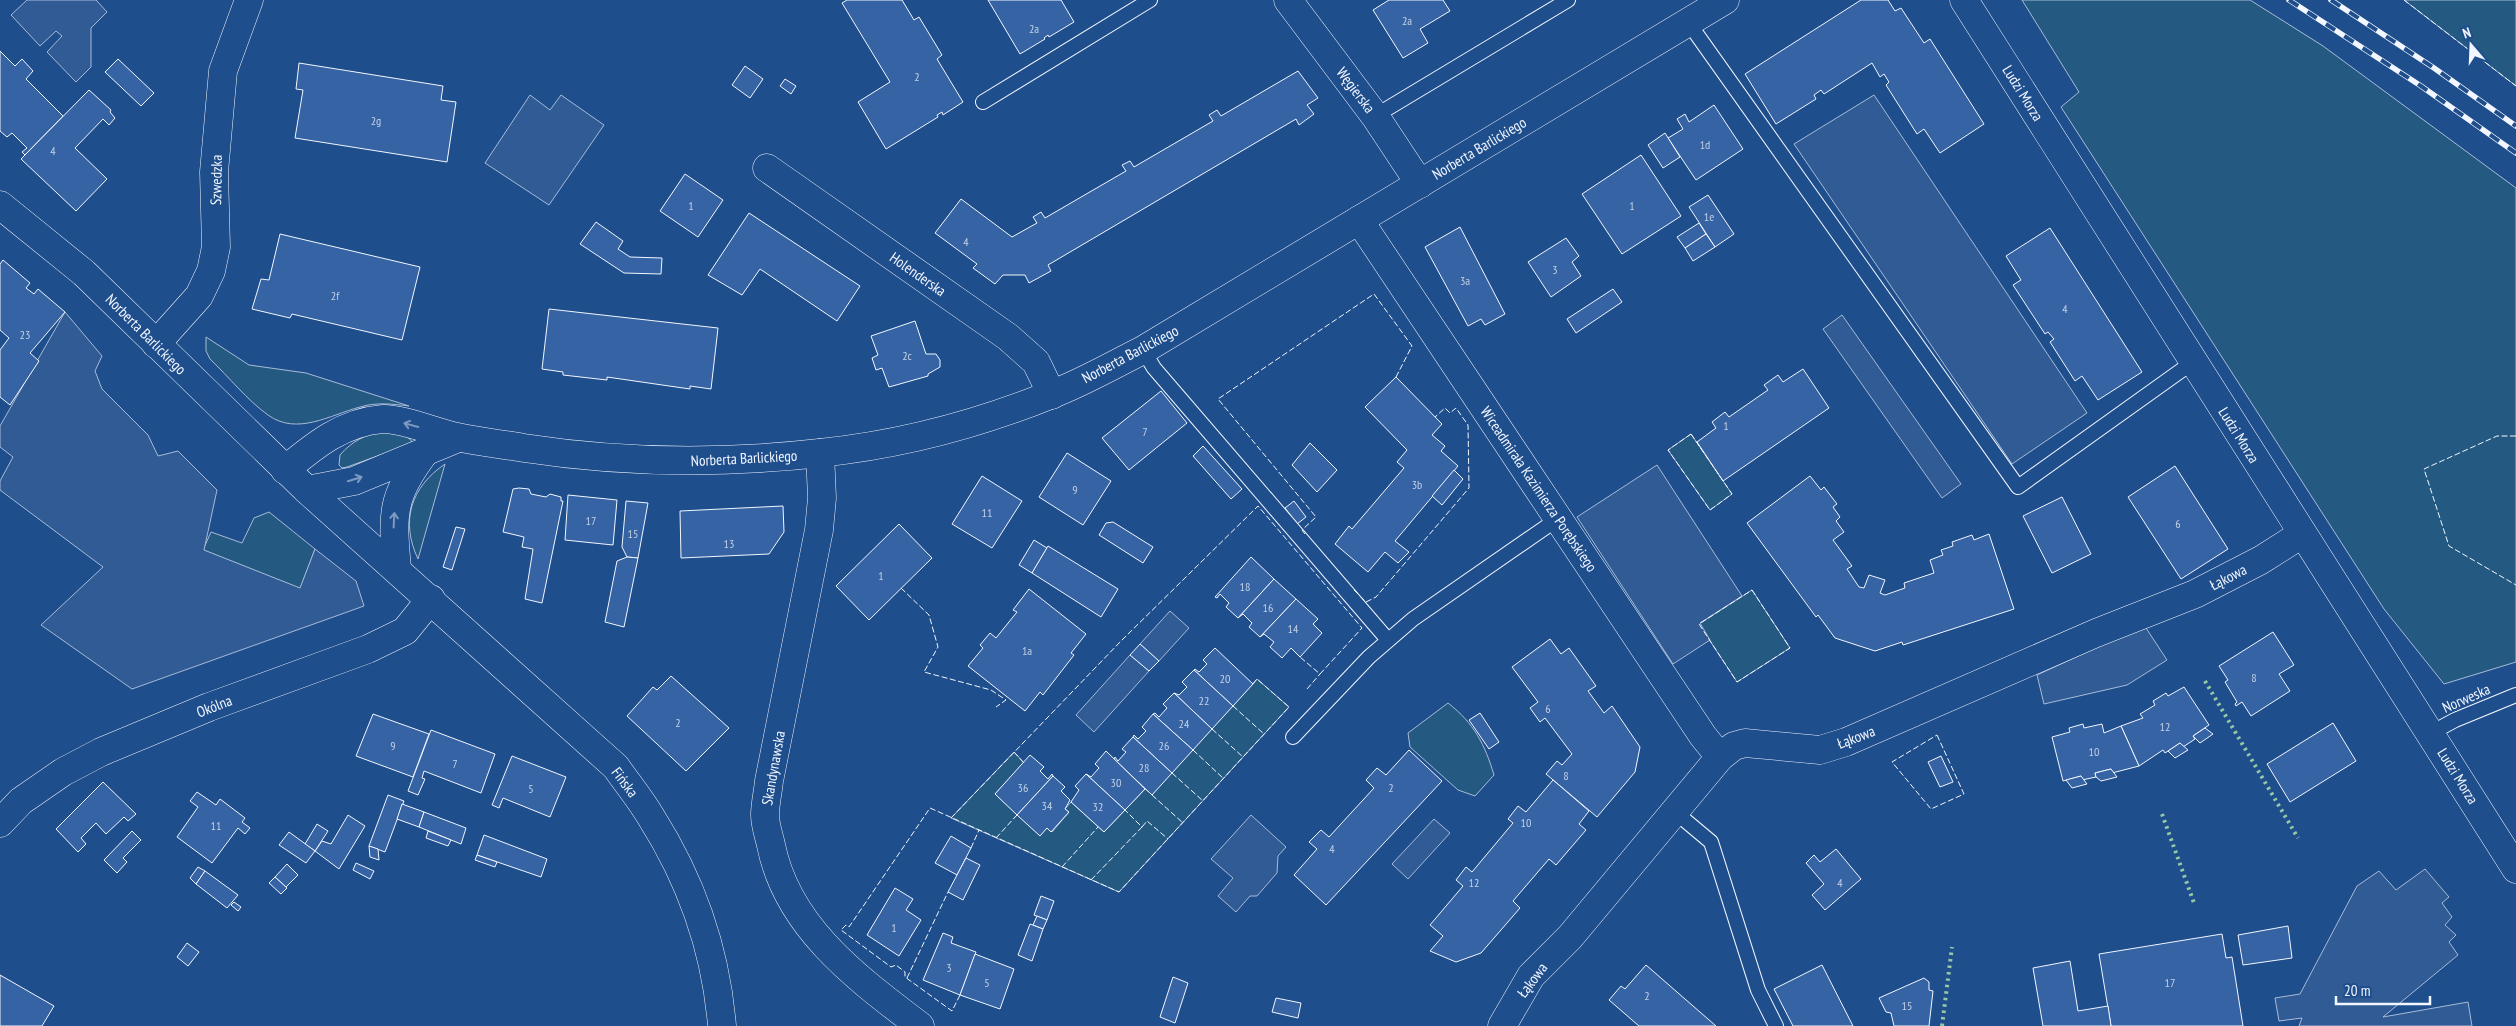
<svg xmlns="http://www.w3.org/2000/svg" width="2516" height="1026" viewBox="0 0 2516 1026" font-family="'PT Sans Narrow',sans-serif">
<rect width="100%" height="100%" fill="#1f4e8c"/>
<!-- green -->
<g fill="#245a82" stroke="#a8bbd7">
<polygon points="2022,0 2250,0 2323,46 2516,188 2516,662 2444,684 2384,609 2061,107 2079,92"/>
<polygon points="2404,0 2516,0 2516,86"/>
<path d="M206,337l43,28 57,8 103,33c-17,-2 -33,-4 -49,1 -30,8 -63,29 -92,8 -21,-15 -39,-38 -58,-56l-4,-8z"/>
<path d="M383,431l18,3 9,5 2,3 -4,3 -61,22 -5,1 -3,-3 1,-10c12,-14 25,-20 43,-24z"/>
<polygon points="1691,434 1732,494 1710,510 1668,450"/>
<path d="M445,464l-27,95c-18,-38 -7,-72 27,-95z"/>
<polygon points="269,512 315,549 300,589 203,550 211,532 242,543 254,518"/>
<polygon points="1752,590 1790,648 1737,682 1699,624"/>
<polygon points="1257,679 1289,707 1119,892 951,818 1014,752 1024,763 995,794 1040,835 1047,828 1052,832 1069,812 1065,809 1071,802 1104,832 1145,789 1152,794"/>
<path d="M1448,703c26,20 37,42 46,72l-19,21 -17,-6 -48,-43 -2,-14z"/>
</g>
<!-- parking -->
<g fill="#305b95" stroke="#a8bbd7">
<polygon points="27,0 96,0 107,12 91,28 91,67 76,82 47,52 62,36 56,31 40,46 11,15"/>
<polygon points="530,95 550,110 561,95 604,125 549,205 485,163"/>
<polygon points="1874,95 2087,413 2012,464 1794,144"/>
<polygon points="65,312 102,356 95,371 102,389 148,435 158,456 178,451 217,490 204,550 300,588 315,549 356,581 364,606 132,689 41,625 103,567 0,490 0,481 13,457 0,447 0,426"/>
<polygon points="1842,315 1961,484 1942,498 1823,329"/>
<polygon points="1657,465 1742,596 1700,623 1710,640 1673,664 1577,517"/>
<polygon points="1170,611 1189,628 1159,661 1140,644"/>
<polygon points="2146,628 2167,660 2127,685 2044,704 2037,675 2111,641"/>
<polygon points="1130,655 1149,671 1094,732 1076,715"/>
<polygon points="1251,815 1286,847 1278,856 1277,873 1257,896 1250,896 1236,912 1218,896 1233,878 1211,859"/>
<polygon points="1434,819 1450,833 1408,879 1392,864"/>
<polygon points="2425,869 2449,897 2442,903 2452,917 2445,925 2456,935 2449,942 2458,955 2383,1017 2468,1002 2472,1026 2299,1026 2302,1018 2279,1021 2275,998 2300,994 2357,886 2379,871 2396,890"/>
</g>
<!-- building -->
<g fill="#3563a3" stroke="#f2f6ff">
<polygon points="847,0 902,0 914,20 919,17 942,55 937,59 963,102 943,115 942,112 937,115 938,117 886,149 858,102 890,82 842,3"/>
<polygon points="988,0 1061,0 1074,22 1049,37 1048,35 1044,38 1045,39 1020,54"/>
<polygon points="1389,0 1443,0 1450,11 1420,29 1428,43 1403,58 1373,10"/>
<polygon points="1861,0 1888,0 1895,11 1901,8 1924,43 1930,39 1984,124 1940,153 1924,129 1917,134 1886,85 1889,82 1884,74 1880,77 1872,63 1824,94 1821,90 1814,95 1816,99 1776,124 1745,74"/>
<polygon points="0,51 15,66 22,59 33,71 26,79 63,116 25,155 22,152 27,148 12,133 7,137 0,131"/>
<polygon points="118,59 154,93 141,106 105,72"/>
<polygon points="299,63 443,86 441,100 456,102 447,162 295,138 303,90 296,89"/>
<polygon points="745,66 763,79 750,98 732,85"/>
<polygon points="1298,71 1318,98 1307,105 1314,114 1299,125 1296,119 1048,265 1051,271 1029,283 1025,275 1003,275 995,284 973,268 977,264 935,233 961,199 1012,237 1037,223 1033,217 1041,212 1045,218 1126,171 1122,165 1130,161 1134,167 1213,121 1209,115 1217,110 1221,116"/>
<polygon points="785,79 796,86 791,94 780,86"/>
<polygon points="89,90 111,110 110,112 115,118 109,125 103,119 75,148 107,179 76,211 21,159"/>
<polygon points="1714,105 1743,149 1696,180 1668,138 1683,129 1677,119 1685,114 1689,122"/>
<polygon points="1665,133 1680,157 1663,168 1648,145"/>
<polygon points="1641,155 1681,216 1622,254 1582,194"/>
<polygon points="685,174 723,200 698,237 660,211"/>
<polygon points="1708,195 1734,234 1715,247 1689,207"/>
<polygon points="749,213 860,286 837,321 760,269 742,295 708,275"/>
<polygon points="596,222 623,241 618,249 630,257 662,258 661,274 624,273 580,244"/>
<polygon points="1699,223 1706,234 1685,248 1677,237"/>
<polygon points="1460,227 1505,314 1485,325 1481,319 1468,326 1425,247"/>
<polygon points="2050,228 2142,372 2098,400 2082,376 2075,381 2050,342 2054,339 2048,332 2045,334 2013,285 2021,280 2006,256"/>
<polygon points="280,234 420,267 402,340 292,314 290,318 252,309 261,279 269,280"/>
<polygon points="1706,234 1715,247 1693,261 1685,248"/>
<polygon points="1566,238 1579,256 1572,262 1581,276 1551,297 1528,262"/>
<polygon points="3,260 30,283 26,288 34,294 38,289 65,312 30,353 39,361 10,405 0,397 0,350 9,338 0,330 0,264"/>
<polygon points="1613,289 1622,302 1576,333 1567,319"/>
<polygon points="549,309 718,328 711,389 690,386 690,389 607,377 607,380 563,375 563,372 542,369"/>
<polygon points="915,321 926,354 936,354 940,360 940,367 928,374 928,376 889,387 882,368 876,370 872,358 878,355 871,336"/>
<polygon points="1803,369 1829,408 1723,481 1697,442 1716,428 1712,422 1725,412 1729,417 1768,390 1764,385 1778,375 1783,382"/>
<polygon points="1396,377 1442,424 1432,435 1445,446 1441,451 1458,466 1395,541 1409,552 1398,563 1385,552 1368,572 1335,544 1349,526 1352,529 1404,468 1397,462 1407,450 1365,407"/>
<polygon points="1161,391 1187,423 1129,470 1102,438"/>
<polygon points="1310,443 1337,470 1317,492 1292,465"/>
<polygon points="1203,446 1242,489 1231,499 1193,456"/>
<polygon points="1067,453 1111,481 1083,525 1039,497"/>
<polygon points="2175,466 2228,549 2181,579 2128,497"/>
<polygon points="1454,470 1463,479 1442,505 1432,496"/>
<polygon points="982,476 1022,501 992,548 952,524"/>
<polygon points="1810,476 1821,490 1824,487 1837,504 1833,507 1840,517 1836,521 1844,532 1833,540 1852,566 1847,569 1859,587 1864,588 1869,575 1885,580 1880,593 1885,595 1905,588 1904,583 1934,573 1930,560 1943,555 1941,550 1953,546 1952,542 1972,535 1974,540 1989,534 2014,609 1903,645 1902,642 1875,651 1835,638 1818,615 1816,617 1747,523"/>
<polygon points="519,488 529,489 531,494 546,497 550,494 561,497 561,501 563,501 542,603 525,599 533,549 522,547 524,537 503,532 513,489"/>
<polygon points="568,495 617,500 613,545 565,540"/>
<polygon points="2062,497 2091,554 2052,573 2023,516"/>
<polygon points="626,501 648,503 638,558 627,557 622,547"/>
<polygon points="1294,501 1306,517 1297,524 1285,508"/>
<polygon points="783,506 784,532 769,554 681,558 680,511"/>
<polygon points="1113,522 1153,547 1143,563 1099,535 1106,523"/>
<polygon points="899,524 932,558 869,620 836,586"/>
<polygon points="456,527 465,529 452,570 443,567"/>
<polygon points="1034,540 1047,548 1032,573 1019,565"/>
<polygon points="1048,546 1118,589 1101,617 1032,573"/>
<polygon points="627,557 638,558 624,627 605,622 617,561"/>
<polygon points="1251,557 1274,579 1238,618 1226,607 1229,603 1220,594 1217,598 1215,597"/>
<polygon points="1274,579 1296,599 1260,637 1249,627 1252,623 1243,614 1238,618"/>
<polygon points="1029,589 1086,634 1071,653 1074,655 1043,695 1040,692 1025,711 968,666 983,648 980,645 990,633 996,638 1017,612 1013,610"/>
<polygon points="1296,599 1318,619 1313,624 1322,633 1300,657 1291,648 1282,658 1270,647 1274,642 1264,634 1260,637"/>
<polygon points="2273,632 2294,665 2279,674 2290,691 2251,716 2242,702 2236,706 2235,704 2237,702 2225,682 2228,680 2219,666"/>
<polygon points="1550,639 1561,654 1569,648 1596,686 1588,691 1604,713 1612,706 1640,747 1635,772 1597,817 1546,774 1557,761 1562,765 1572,754 1545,718 1540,722 1530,708 1538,702 1512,667"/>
<polygon points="1140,644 1159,661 1149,671 1130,655"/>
<polygon points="1215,648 1253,684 1233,706 1194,670 1195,669 1199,672 1207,664 1203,660"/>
<polygon points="1194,670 1233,706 1212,729 1174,693 1179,695 1187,687 1182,682"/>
<polygon points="671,676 729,728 686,771 627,716 653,687 657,690"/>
<polygon points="2184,687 2209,725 2193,736 2195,739 2183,747 2180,743 2165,753 2163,750 2139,766 2121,726 2143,718 2140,714 2155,705 2153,701 2166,693 2168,696"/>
<polygon points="1174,693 1212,729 1193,750 1153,714 1155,713 1159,717 1167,708 1163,704"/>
<polygon points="1480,713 1499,742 1489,749 1469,720"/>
<polygon points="373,714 429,734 413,777 356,756"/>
<polygon points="1153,714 1193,750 1172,773 1133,737 1134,735 1138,739 1146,731 1142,727"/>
<polygon points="2333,723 2356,761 2290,802 2267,764"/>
<polygon points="2083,724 2084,728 2102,724 2104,733 2121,726 2139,766 2112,773 2111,769 2095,773 2096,777 2082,780 2081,776 2063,781 2052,737 2070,732 2069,728"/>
<polygon points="2205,728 2213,734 2200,743 2193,736"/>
<polygon points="431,730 495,754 481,793 424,771 422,778 425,779 418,795 408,791"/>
<polygon points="1133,737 1172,773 1152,795 1114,759 1115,757 1118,761 1126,752 1122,749"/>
<polygon points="2180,743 2188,750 2175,758 2168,751"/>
<polygon points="1409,750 1442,781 1326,905 1294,875 1317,849 1309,842 1321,830 1329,837 1374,788 1366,780 1377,768 1386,775"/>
<polygon points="1106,751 1145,789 1125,810 1086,774 1091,777 1099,768 1095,764"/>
<polygon points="1030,755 1044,767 1040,771 1048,779 1052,774 1053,776 1017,815 995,794"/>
<polygon points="512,756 566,777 550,817 503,798 499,808 492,805"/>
<polygon points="1941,756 1953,782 1940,787 1928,762"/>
<polygon points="2111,769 2117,777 2101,781 2096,777 2095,773"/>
<polygon points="1086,774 1125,810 1104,832 1071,802 1079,790 1075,786"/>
<polygon points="1053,776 1065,787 1061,791 1070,800 1065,809 1069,812 1051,832 1047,828 1040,836 1017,815"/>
<polygon points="2081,776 2087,784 2072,788 2066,780"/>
<polygon points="1553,780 1589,811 1579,824 1586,830 1556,865 1549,859 1513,901 1520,908 1481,953 1456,962 1430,951 1443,936 1430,925 1463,886 1456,880 1466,867 1472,872 1513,823 1508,819 1518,806 1526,812"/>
<polygon points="103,782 136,814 128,821 124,817 106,834 96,823 81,838 86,844 78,852 56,829"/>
<polygon points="197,792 216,805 220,799 245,818 242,822 250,828 245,834 238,828 212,863 177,837 198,807 190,801"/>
<polygon points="388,795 404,801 385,852 369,846"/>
<polygon points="402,804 424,812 419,827 397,819"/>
<polygon points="424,812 466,828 461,844 419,827"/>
<polygon points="348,815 365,826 339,869 315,851 322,841 331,844"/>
<polygon points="317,824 328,831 315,851 305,844"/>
<polygon points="132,831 141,840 123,858 127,862 117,873 104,860"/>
<polygon points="428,831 451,840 448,846 426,838"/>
<polygon points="289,832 315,851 306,863 279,845"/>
<polygon points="484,835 547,859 541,877 477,855"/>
<polygon points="951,836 971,848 957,875 935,863"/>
<polygon points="369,846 378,849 379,860 370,857"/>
<polygon points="1836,849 1861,879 1825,910 1812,895 1824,884 1806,863 1814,855 1820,862"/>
<polygon points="477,855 497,862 495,867 475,860"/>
<polygon points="966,858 980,865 963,900 948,892"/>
<polygon points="356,863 374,871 370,879 353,870"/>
<polygon points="287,864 298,875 286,887 275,877"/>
<polygon points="198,867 205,871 196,884 190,878"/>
<polygon points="205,871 238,895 227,908 196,884"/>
<polygon points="275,877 287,888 281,894 269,883"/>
<polygon points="895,888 913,899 906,910 921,920 899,956 867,935"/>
<polygon points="1041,896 1054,901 1047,920 1034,915"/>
<polygon points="234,902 241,907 238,911 231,905"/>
<polygon points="1037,916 1047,920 1043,929 1033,925"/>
<polygon points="1030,924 1043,929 1032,961 1018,955"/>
<polygon points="2288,926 2292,958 2243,965 2238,935"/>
<polygon points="943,933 953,937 951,943 976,952 960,995 923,980"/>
<polygon points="2222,934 2226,958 2232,957 2243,1026 2111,1026 2099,954"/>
<polygon points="187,943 199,952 188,966 177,957"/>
<polygon points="975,954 1014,969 1000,1009 960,995"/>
<polygon points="2070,961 2078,1011 2108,1006 2111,1026 2043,1026 2033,968"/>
<polygon points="1646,965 1716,1026 1639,1026 1609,1000 1621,986 1625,989"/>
<polygon points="1822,965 1853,1026 1793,1026 1774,989"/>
<polygon points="0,975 54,1006 42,1026 0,1026"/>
<polygon points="1173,977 1188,983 1175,1023 1160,1017"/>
<polygon points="1924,978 1929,982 1929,990 1933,991 1929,1026 1894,1026 1891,1013 1886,1012 1879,998"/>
<polygon points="1276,998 1301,1003 1298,1018 1272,1012"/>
</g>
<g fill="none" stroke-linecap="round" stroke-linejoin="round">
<defs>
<g id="lane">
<polyline points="1688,22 2018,487 2193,362"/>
<polyline points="983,102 1150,0"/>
<polyline points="1375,116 1568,0"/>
<polyline points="1143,350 1154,368 1388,640"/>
<polyline points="2431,733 2455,720 2516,695"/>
<polyline points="1293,737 1369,657 1413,619 1559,518"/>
<polyline points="1674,811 1711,842 1758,990 1776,1026"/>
</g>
<g id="street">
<polyline points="1288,0 1375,116 1420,184"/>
<polyline points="767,168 1008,337 1036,362 1052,395"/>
<polyline points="1359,220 1703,736 1720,757"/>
<polyline points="156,344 199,296 211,271 216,247 214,172 223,71 249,0"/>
<path d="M820,453l2,45 -3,32 -50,251c-1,11 -4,23 -4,34 0,10 4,21 6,30 16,82 86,133 149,181"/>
<polyline points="0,823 21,801 63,772 101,752 209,707 368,649 405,631 431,599"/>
<polyline points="1502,1026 1531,976 1570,937 1720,757 1734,746 1745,743 1820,750 1846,742 2096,633 2195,594 2261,560 2302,534"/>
</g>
<g id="secondary">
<polyline points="1964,0 2516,869"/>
<path d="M0,205l84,68 223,217 309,277c11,16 25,33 35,50 40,63 65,135 71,209"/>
<path d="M285,470c30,-25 58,-48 98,-51 17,-1 55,14 74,18 22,5 45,7 67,11 98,15 197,16 296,5 78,-8 158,-29 230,-58 32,-12 63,-30 93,-45l582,-350"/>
<polyline points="307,490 354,481 458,438"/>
<path d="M397,569c-5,-56 -6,-71 28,-117"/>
</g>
</defs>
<!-- lane casing -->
<use href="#lane" stroke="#f2f6ff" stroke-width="16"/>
<!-- street casing -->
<use href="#street" stroke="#f2f6ff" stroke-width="29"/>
<!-- secondary casing -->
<use href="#secondary" stroke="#f2f6ff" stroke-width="29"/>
<!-- lane -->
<use href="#lane" stroke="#1f4e8c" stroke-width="14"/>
<!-- street -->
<use href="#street" stroke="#1f4e8c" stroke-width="28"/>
<!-- secondary -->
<use href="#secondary" stroke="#1f4e8c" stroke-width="28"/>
<defs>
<g id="rail">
<polyline points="2289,0 2421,86 2516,153"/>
<polyline points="2331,0 2434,68 2516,126"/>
</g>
</defs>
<!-- rail casing -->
<use href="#rail" stroke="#f2f6ff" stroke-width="5.5"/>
<!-- rail -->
<use href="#rail" stroke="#1f4e8c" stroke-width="4" stroke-dasharray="11" stroke-linecap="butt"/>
<!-- hedge -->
<g stroke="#97c8a6" stroke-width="4" stroke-dasharray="2.5 4" stroke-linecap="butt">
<polyline points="2205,681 2298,838"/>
<polyline points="2162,814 2194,903"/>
<polyline points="1942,1026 1952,947"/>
</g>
<!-- fence -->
<g stroke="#f2f6ff" stroke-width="1" stroke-dasharray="6 2.5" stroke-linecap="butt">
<polyline points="2404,0 2516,86"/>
<polygon points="1691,434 1732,494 1710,510 1668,450"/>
<polyline points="2516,436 2497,436 2424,469 2449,546 2516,585"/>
<polyline points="1305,534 1302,530 1316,517 1218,399 1374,294 1412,346 1396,377"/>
<polyline points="901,588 929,615 938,647 924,672 991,690 1006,700 996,707"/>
<polyline points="1354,590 1366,602 1376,597 1469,488 1468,425 1456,408 1450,413 1445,408 1435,417"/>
<polygon points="1752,590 1790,648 1737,682 1699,624"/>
<polyline points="1307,689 1320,674"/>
<polyline points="1233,706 1264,734"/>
<polyline points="1212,729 1243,757"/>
<polygon points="1937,735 1964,794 1931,809 1892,762"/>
<polyline points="1193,750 1224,779"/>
<polyline points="1014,752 1024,763"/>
<polyline points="1172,773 1203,801"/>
<polyline points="1152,795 1183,823"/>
<polyline points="951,818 1121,641 1258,506 1362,628 1320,674 1300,657"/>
<polyline points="1142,827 1147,821 1168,839"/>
<polyline points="996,838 1017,815"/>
<polyline points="971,848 979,830"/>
<polyline points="1062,867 1098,827"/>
<polyline points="1091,880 1142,827 1125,810"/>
<polyline points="907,978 948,892"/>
<polyline points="960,995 952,1011 905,977 905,972 896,965 891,967 841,930 846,925 849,927 930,808 1119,892 1289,707 1257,679 1253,684"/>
</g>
</g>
<!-- one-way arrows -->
<defs><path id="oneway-shaft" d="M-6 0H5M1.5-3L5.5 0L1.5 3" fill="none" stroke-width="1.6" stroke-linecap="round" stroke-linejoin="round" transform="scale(1.25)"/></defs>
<g stroke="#7e9ac0">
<use href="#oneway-shaft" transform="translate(411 425) rotate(-165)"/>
<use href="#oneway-shaft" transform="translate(355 479) rotate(-17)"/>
<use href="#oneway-shaft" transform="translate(394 520) rotate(-87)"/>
</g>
<g text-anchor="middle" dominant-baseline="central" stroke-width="4" stroke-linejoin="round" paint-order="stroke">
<!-- number labels -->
<g font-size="12" fill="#c3d1e8">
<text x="1407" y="20">2a</text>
<text x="1034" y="28">2a</text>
<text x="917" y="76">2</text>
<text x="376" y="120">2g</text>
<text x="1705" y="144">1d</text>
<text x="53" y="150">4</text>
<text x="691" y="205">1</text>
<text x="1632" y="205">1</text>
<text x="1709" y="216">1e</text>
<text x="966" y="241">4</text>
<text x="1555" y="269">3</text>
<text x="1465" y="280">3a</text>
<text x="335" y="295">2f</text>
<text x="2065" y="308">4</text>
<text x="25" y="334">23</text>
<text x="907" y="355">2c</text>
<text x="1726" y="425">1</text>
<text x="1145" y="431">7</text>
<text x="1417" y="484">3b</text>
<text x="1075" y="489">9</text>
<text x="987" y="512">11</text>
<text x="591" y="520">17</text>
<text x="2178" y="523">6</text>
<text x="633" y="533">15</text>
<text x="729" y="543">13</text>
<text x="881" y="575">1</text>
<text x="1245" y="586">18</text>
<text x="1268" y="607">16</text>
<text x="1293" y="628">14</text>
<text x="1027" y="650">1a</text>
<text x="2254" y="677">8</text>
<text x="1225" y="678">20</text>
<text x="1204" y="700">22</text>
<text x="1548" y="708">6</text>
<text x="678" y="722">2</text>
<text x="1184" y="723">24</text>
<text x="2165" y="726">12</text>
<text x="393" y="745">9</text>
<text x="1164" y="745">26</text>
<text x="2094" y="751">10</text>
<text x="455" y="763">7</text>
<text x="1144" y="767">28</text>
<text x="1566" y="775">8</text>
<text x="1116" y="782">30</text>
<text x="1023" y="787">36</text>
<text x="1391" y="787">2</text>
<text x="531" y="788">5</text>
<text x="1047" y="805">34</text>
<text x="1098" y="806">32</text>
<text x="1526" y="822">10</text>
<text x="216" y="825">11</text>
<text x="1332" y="848">4</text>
<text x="1474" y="882">12</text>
<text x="1840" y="882">4</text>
<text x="894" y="927">1</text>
<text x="949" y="967">3</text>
<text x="987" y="982">5</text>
<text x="2170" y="982">17</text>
<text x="1647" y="995">2</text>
<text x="1907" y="1005">15</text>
</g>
<!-- street labels -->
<g font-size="15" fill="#f2f6ff" stroke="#1f4e8c">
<text transform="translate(1356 90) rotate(53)">Węgierska</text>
<text transform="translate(2023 93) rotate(58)">Ludzi Morza</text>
<text transform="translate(1479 148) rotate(-31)">Norberta Barlickiego</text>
<text transform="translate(216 180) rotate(-89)">Szwedzka</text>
<text transform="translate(918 274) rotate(35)">Holenderska</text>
<text transform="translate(146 334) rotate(45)">Norberta Barlickiego</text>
<text transform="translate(1130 354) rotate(-28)">Norberta Barlickiego</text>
<text transform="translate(2239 435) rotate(58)">Ludzi Morza</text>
<text transform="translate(744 458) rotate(-3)">Norberta Barlickiego</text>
<text transform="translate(1539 489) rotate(56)">Wiceadmirała Kazimierza Porębskiego</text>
<text transform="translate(2228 577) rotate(-27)">Łąkowa</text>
<text transform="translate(2466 698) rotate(-24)">Norweska</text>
<text transform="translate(214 706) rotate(-21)">Okólna</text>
<text transform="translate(1856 737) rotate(-21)">Łąkowa</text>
<text transform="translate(773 768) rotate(-80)">Skandynawska</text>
<text transform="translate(2458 776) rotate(58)">Ludzi Morza</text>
<text transform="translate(625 782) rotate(53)">Fińska</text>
<text transform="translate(1532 980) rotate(-53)">Łąkowa</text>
</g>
</g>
<!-- north arrow -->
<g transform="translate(2471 45) rotate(341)" stroke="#1f4e8c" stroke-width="4" paint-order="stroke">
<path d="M0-4L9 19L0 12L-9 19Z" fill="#f2f6ff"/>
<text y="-8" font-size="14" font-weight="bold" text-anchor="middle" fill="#f2f6ff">N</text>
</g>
<!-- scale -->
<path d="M2336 996v8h94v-8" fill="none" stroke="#f2f6ff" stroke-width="2.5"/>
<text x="2344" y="996" font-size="15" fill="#f2f6ff" stroke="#1f4e8c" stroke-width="4" paint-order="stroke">20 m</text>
</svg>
